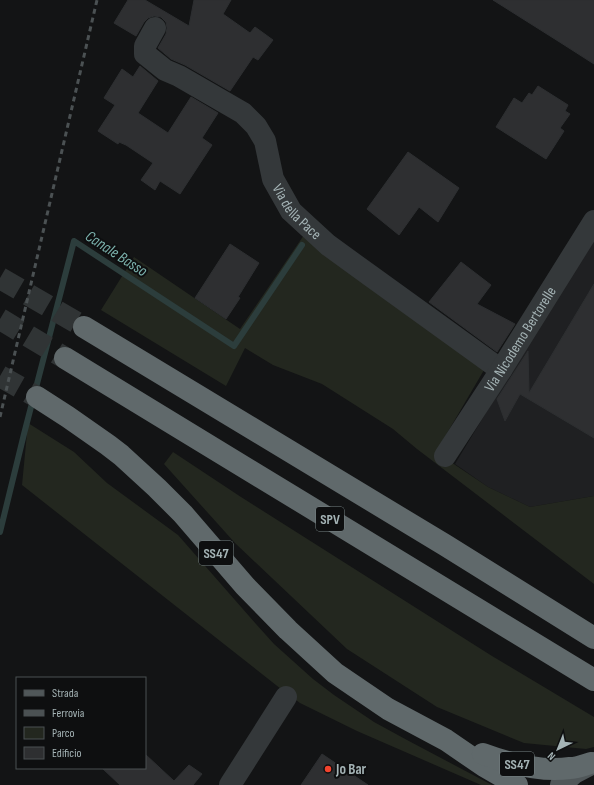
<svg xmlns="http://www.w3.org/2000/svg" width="594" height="785" viewBox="0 0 594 785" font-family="'Sofia Sans Condensed',sans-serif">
<rect width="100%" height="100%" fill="#131415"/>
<!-- built -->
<polygon fill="#1f2022" points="594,238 594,496 530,507 488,487 455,464 496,396"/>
<!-- green -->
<g fill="#23271f">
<polygon points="304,235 484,370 436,452 488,487 530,507 594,496 594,584 417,449 393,429 322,384 273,365 245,348 226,386 101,310 134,257 240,329"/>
<polygon points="28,423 74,452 107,483 178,535 256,624 274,644 313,679 334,695 374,722 407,740 492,785 481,785 357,731 300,703 281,689 22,485"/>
<polygon points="173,452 241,497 492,656 594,717 594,747 586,749 524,743 437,707 347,649 235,543 164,464"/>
</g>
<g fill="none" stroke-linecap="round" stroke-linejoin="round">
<!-- stream -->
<polyline stroke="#2c3d3c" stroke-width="6" points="0,532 24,434 74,241 234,346 302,245"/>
</g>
<!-- building -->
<g fill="#2e2f31" stroke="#2d2f31">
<polygon points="128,0 145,0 189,26 194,0 231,0 223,14 250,33 255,27 273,40 258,60 253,57 230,91 185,65 171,59 158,48 166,34 167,28 166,22 161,17 154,16 148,18 144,22 136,36 114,23"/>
<polygon points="493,0 594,0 594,64 558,41"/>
<polygon points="140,66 158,81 138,113 168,133 191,97 218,113 202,138 212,145 180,194 160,181 155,190 141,180 153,163 126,145 119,142 118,144 98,131 115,105 104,98 122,69 133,77"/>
<polygon points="538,86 568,105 565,111 570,114 560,128 564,131 546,159 496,127 514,98 522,103 529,93 532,95"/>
<polygon points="408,152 459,188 438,222 419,207 399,235 367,209"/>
<polygon points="230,244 259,263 238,297 240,298 226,319 195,298"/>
<polygon points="461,262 491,285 477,304 515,324 497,352 429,302"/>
<polygon points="594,284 594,438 520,394 505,421 497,399 528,351 529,393"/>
<polygon points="145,754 174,781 189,765 202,774 193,785 120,785 102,768 145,768"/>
<polygon points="322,754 368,785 301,785"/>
</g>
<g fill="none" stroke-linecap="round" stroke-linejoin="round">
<!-- highway-tunnel -->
<g stroke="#303435" stroke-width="22" stroke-dasharray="22 11" stroke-linecap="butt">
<polyline points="0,278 84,327"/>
<polyline points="0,319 65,358"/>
<polyline points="0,376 37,397"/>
</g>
<!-- street -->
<g stroke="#34383a" stroke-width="22">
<path id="s1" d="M155,28l-10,18v8l20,16 14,6 64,37 13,13 9,15 8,38 18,32 37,34 40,29 133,96"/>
<path id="s2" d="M445,456l56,-86 93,-149"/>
<polyline points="230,785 286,697"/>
</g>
<!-- primary -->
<polyline stroke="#505759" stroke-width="22" points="561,785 574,773 593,763"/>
<!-- highway -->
<g stroke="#60696b" stroke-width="22">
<polyline points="84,327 445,545 594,638"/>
<polyline points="65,358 594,680"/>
<polyline points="37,397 68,417 108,445 121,455 157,488 183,514 245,586 288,630 335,673 388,709 446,740 484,766 517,785"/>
<path d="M483,754c27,10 58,18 87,14 7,0 14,-3 21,-5"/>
</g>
<!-- rail -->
<polyline stroke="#4b5153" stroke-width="3" stroke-dasharray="5 4" stroke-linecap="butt" points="0,417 97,0"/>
</g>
<!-- markers -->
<circle fill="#f3432d" stroke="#0e0f10" stroke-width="1.5" cx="328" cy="769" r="4"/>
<g text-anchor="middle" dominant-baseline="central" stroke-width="4" stroke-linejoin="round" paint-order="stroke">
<!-- shield labels -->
<g fill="#0e0f10" stroke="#778284" stroke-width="1">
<rect x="316" y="507" width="28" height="24" rx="3"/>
<rect x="199" y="541" width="34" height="24" rx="3"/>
<rect x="500" y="752" width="34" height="24" rx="3"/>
</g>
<g font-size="14" font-weight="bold" fill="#a4b3b5">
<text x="330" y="519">SPV</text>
<text x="216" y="553">SS47</text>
<text x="517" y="764">SS47</text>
</g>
<!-- street labels -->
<g font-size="15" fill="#a4b3b5" stroke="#0e0f10">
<text stroke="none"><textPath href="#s1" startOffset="259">Via della Pace</textPath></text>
<text stroke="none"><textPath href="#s2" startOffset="139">Via Nicodemo Bertorelle</textPath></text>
</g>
<!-- poi labels -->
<g font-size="15" font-weight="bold" fill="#a4b3b5" stroke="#0e0f10" text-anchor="start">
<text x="336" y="769">Jo Bar</text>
</g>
<!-- water labels -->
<g font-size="16" font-style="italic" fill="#7bb1ac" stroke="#0e0f10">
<text transform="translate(116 254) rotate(33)">Canale Basso</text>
</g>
</g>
<!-- legend -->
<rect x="16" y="677" width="130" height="92" fill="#0e0f10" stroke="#4a5152"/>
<rect x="24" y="690" width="20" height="6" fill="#505759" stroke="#4a5152"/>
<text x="52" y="697" font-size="12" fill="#a4b3b5">Strada</text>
<rect x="24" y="710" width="20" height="6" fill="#4b5153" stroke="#4a5152"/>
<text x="52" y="717" font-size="12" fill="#a4b3b5">Ferrovia</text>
<rect x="24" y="727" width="20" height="12" fill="#23271f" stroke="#4a5152"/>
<text x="52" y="737" font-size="12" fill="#a4b3b5">Parco</text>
<rect x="24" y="747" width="20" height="12" fill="#2e2f31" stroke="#4a5152"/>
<text x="52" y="757" font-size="12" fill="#a4b3b5">Edificio</text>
<!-- north arrow -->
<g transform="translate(558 749) rotate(223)" stroke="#0e0f10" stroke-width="3" paint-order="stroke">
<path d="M0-3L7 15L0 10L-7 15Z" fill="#a4b3b5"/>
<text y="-6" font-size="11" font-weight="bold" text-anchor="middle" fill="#a4b3b5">N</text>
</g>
</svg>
